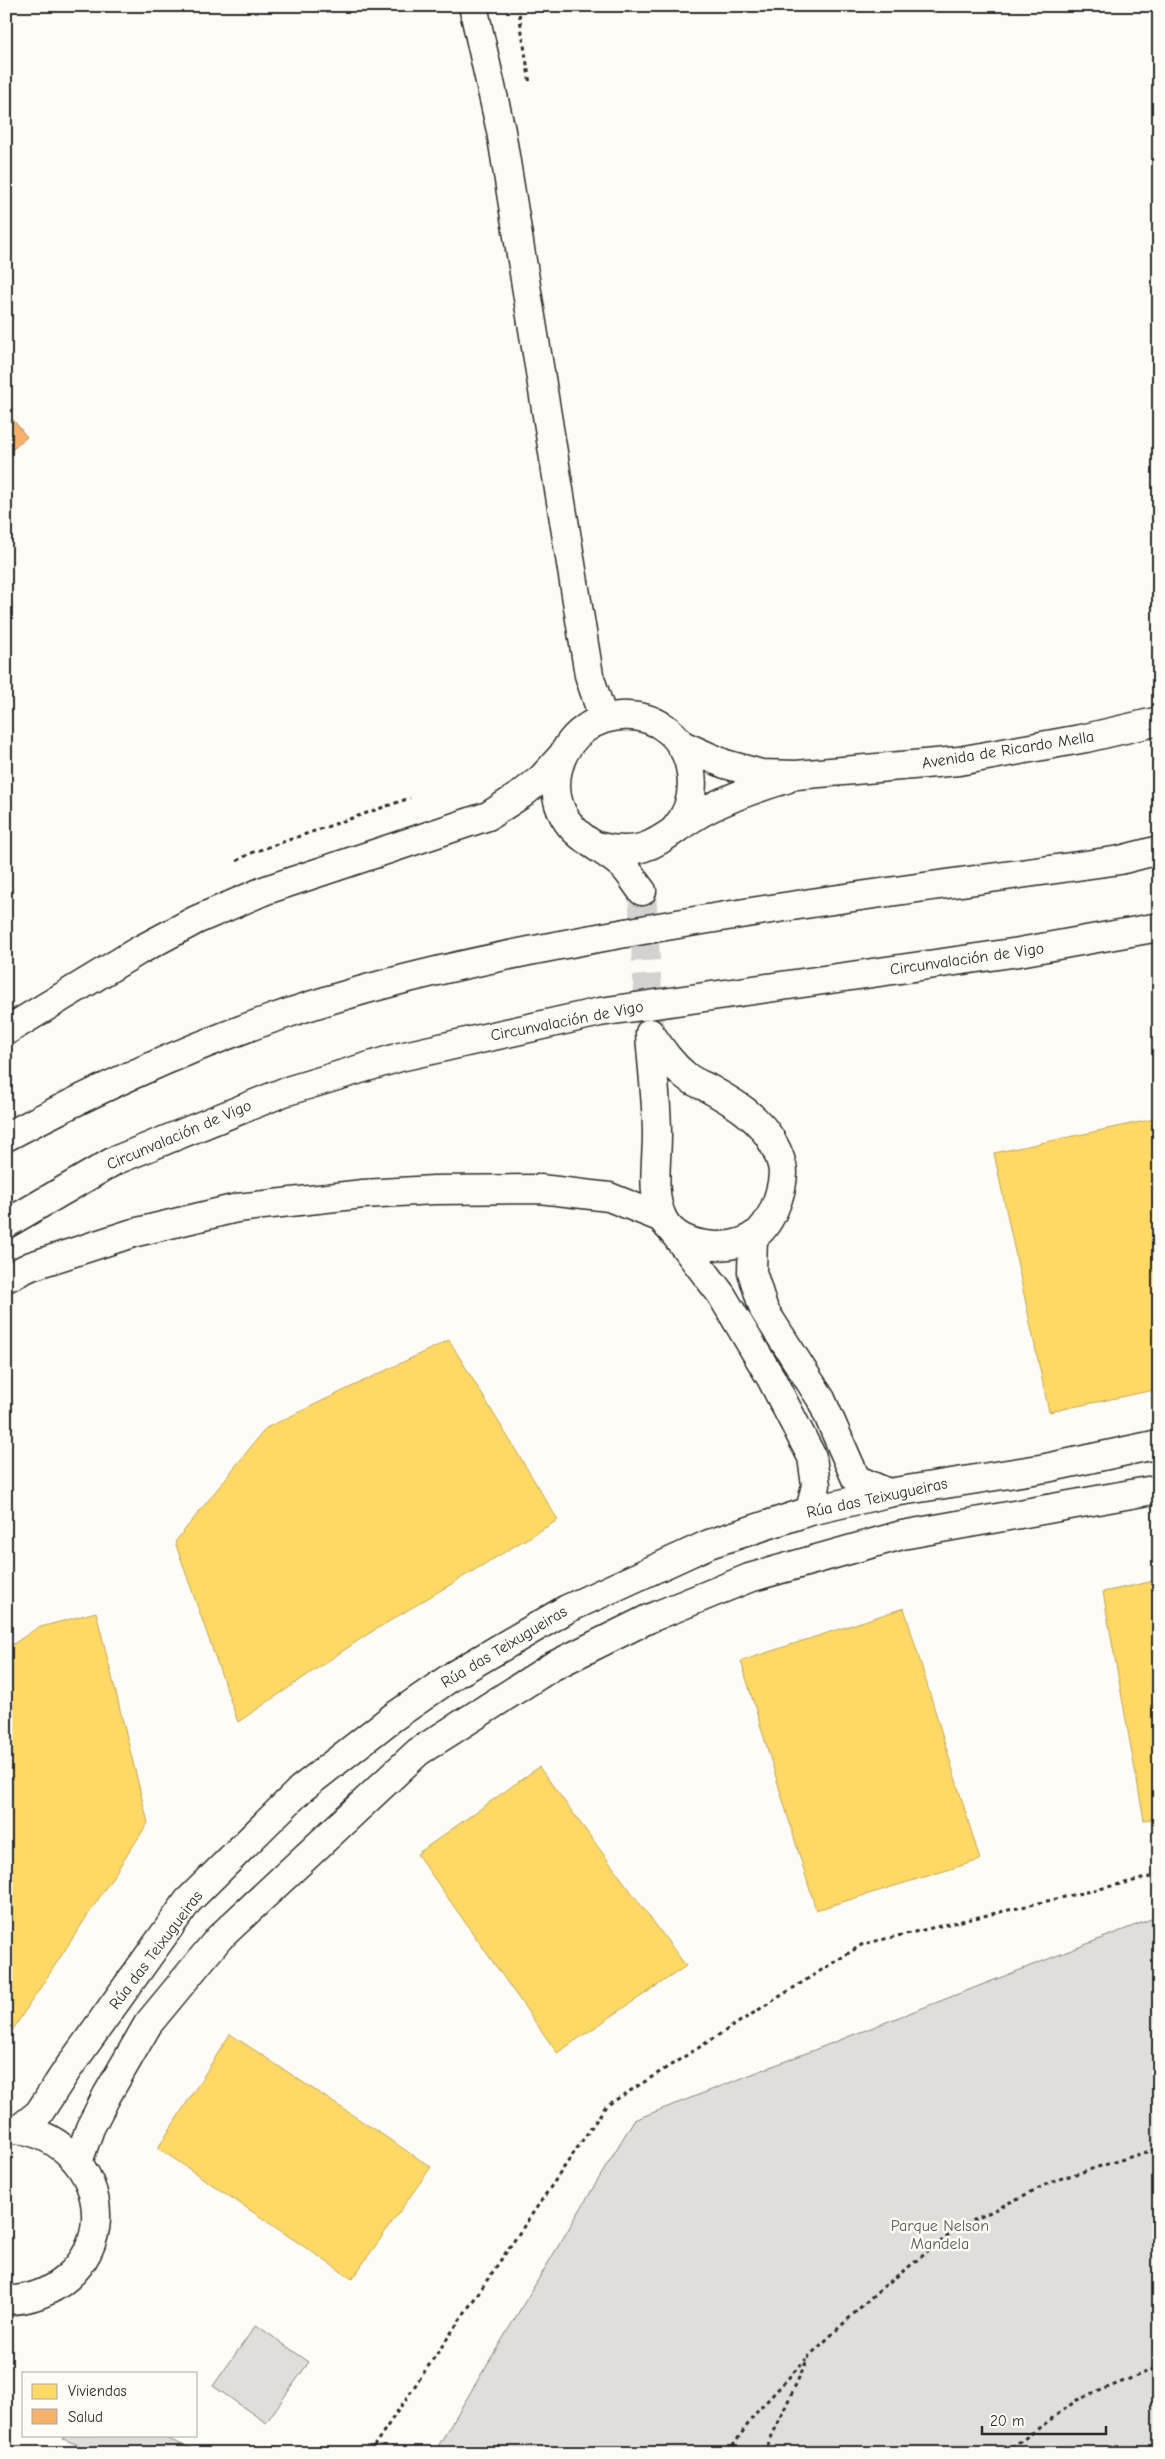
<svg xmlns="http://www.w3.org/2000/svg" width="1165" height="2459" viewBox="0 0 1165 2459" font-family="'Comic Neue',sans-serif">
<rect width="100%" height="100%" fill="#fdfcf7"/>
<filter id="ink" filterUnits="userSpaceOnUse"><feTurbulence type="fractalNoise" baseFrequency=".02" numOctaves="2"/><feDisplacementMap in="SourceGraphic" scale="10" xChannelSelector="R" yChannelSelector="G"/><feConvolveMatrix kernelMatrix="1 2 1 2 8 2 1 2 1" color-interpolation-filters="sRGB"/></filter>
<g filter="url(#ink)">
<!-- green -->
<g fill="#dfdeda" stroke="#858482">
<polygon points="1159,1916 1159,2453 434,2453 634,2120"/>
<polygon points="256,2325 309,2362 266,2423 213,2386"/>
<polygon points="65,2435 158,2435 198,2451 197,2453 98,2453 63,2439"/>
</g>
<!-- homes -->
<g fill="#ffd966" stroke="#bfa554">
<polygon points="1159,1118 1159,1389 1049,1412 994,1153"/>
<polygon points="449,1340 558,1520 368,1634 238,1722 175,1542 266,1428"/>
<polygon points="1159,1580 1159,1818 1144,1820 1103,1592"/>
<polygon points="904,1608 980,1860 816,1910 741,1661"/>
<polygon points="96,1612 148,1823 12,2031 6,2028 6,1649 37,1628"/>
<polygon points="539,1767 686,1966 557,2053 417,1854"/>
<polygon points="230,2034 431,2167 352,2279 158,2148"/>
</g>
<!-- health -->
<polygon fill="#f6b26b" stroke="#b98a58" points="6,411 27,437 6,455"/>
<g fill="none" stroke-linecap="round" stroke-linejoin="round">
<!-- secondary-tunnel -->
<polyline stroke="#d3d2ce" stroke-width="28" stroke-dasharray="28 14" stroke-linecap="butt" points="642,891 650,1029"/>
<defs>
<g id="street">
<polyline points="473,6 501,131 589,675 603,718"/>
<polyline points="674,1233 721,1294 771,1378 812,1457 816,1485 810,1511"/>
<polyline points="753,1236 752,1272 764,1310 821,1399 856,1479 888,1493"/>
<path d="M6,2129c49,-2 92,40 90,90 -2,47 -45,82 -90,81"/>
<polyline points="19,2129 39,2113 67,2070 188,1901 301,1789 392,1718 454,1675 567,1609 709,1544 810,1511 888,1493 1046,1468 1159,1444"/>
<polyline points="78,2162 90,2128 107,2095 148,2024 219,1938 418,1752 553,1666 648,1619 749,1578 902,1535 1159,1489"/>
</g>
<g id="secondary">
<polyline points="680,744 725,764 761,774 796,775 959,761 1086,738 1159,721"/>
<path d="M597,846c56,15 66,-14 111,-37 25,-13 51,-22 78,-30"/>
<path d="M642,891c-6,-7 -11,-17 -18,-24 -19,-18 -47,-27 -60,-51 -8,-14 -10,-32 -6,-47 18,-72 123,-71 133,4 3,20 -2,40 -16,56"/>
<path d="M650,1033c11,16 21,31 36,43 6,5 13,8 20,11 27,15 54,30 68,58 4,7 9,20 9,28 -1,21 -12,52 -30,64 -27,16 -77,11 -91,-20 -11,-24 -5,-56 -5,-82 0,-34 -5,-68 -7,-102z"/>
</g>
<g id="highway">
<polyline points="6,1031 138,951 196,920 266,890 488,816 522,794 542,778 561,757"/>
<path d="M6,1137c85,-45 174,-86 265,-118 113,-40 231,-64 349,-85 166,-30 333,-50 500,-74l39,-10"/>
<polyline points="6,1224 114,1161 284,1092 400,1057 600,1012 1019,952 1159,927"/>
<polyline points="6,1278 31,1266 133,1233 237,1208 363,1194 434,1190 540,1189 609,1197 662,1218"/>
</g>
</defs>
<!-- street casing -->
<use href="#street" stroke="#2b2b2b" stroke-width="31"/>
<!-- secondary casing -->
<use href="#secondary" stroke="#2b2b2b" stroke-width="31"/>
<!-- highway casing -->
<use href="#highway" stroke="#2b2b2b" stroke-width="31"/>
<!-- path -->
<g stroke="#2b2b2b" stroke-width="3" stroke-dasharray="4 4" stroke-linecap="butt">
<polyline points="518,6 530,84"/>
<polyline points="237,861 251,853 410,798"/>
<polyline points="369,2453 606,2106 863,1944 1159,1875"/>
<polyline points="728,2453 755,2414 806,2359"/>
<polyline points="764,2453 809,2356 878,2291 958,2228 1053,2181 1159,2148"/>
<polyline points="1005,2453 1077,2400 1159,2367"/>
</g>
<!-- street -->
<use href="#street" stroke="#fdfcf7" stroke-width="28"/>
<!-- secondary -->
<use href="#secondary" stroke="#fdfcf7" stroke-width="28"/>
<!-- highway -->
<use href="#highway" stroke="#fdfcf7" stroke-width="28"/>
</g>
</g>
<g text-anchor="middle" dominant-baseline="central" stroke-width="5" stroke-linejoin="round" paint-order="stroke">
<!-- street labels -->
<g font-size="16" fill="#2b2b2b" stroke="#fdfcf7">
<text transform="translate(1008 750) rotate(-9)">Avenida de Ricardo Mella</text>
<text transform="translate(967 959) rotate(-8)">Circunvalación de Vigo</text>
<text transform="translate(567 1021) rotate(-11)">Circunvalación de Vigo</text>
<text transform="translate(179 1135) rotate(-23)">Circunvalación de Vigo</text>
<text transform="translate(877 1498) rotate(-12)">Rúa das Teixugueiras</text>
<text transform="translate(504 1647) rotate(-31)">Rúa das Teixugueiras</text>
<text transform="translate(156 1950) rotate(-53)">Rúa das Teixugueiras</text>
</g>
<!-- park labels -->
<g font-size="16" fill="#585857" stroke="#fdfcf7">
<text x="940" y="2226">Parque Nelson<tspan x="940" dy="18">Mandela</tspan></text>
</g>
</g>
<!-- margin -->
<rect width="1165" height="2459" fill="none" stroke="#fdfcf7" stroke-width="25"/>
<rect x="12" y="12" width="1140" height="2434" fill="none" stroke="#2b2b2b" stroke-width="2" filter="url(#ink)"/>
<!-- legend -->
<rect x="22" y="2372" width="175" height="65" fill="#fdfcf7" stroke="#a9a8a5"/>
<rect x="32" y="2384" width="25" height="15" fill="#ffd966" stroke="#a9a8a5"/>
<text x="68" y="2396" font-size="15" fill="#2b2b2b">Viviendas</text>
<rect x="32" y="2409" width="25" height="15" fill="#f6b26b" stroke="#a9a8a5"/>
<text x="68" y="2422" font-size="15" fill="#2b2b2b">Salud</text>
<!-- scale -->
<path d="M982 2426v8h124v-8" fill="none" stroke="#2b2b2b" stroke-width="2.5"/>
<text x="990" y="2426" font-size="15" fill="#2b2b2b" stroke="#fdfcf7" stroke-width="4" paint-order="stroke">20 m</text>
</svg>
